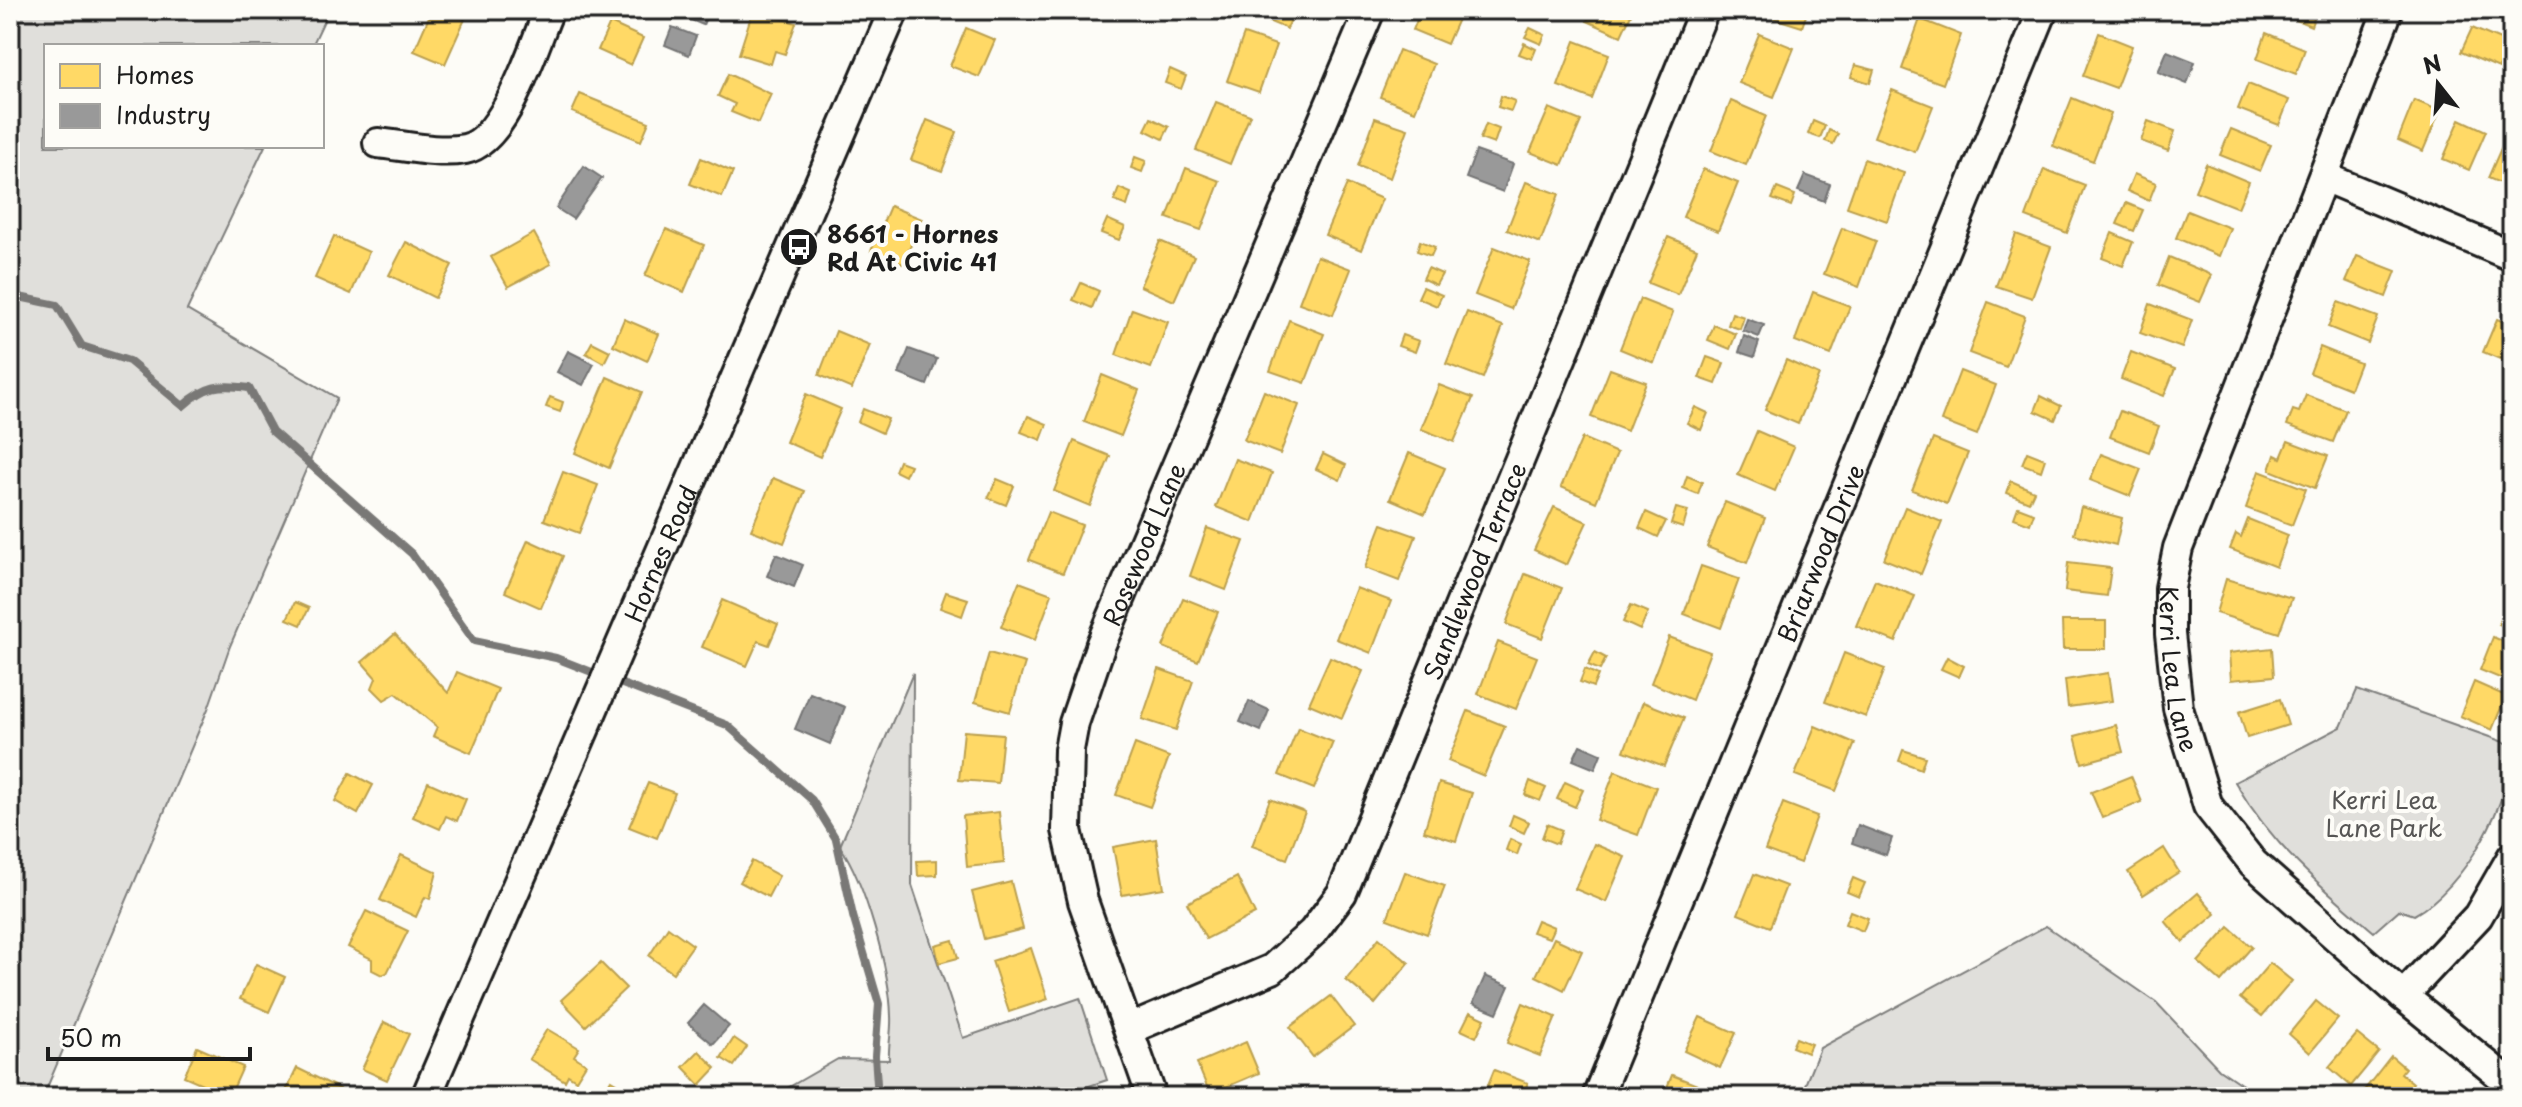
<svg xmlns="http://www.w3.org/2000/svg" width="2522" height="1107" viewBox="0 0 2522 1107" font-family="'Playpen Sans',sans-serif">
<rect width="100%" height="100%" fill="#fdfcf7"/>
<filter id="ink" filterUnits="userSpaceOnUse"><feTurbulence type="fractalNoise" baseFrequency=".0125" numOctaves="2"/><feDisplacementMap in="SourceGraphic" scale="16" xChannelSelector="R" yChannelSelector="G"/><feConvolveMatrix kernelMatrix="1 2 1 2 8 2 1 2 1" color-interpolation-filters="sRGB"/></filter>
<g filter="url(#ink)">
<!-- green -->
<g fill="#e0dfdb" stroke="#7e7e7c" stroke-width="2">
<polygon points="10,10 329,10 312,46 46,46 46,146 265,146 187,310 337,398 230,646 208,709 43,1097 10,1097"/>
<path d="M913,673l-1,212 51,153 117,-40 27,82 -51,17h-284l66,-38 51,1c-1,-15 3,-29 2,-44 -1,-45 -26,-134 -51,-170z"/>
<path d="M2357,690l155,55c0,56 -48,143 -98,170l-15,-5 -25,22c-54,-46 -103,-88 -139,-150l106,-55z"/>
<polygon points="2046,926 2156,1002 2219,1069 2260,1097 1800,1097 1820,1048"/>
</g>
<!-- homes -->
<g fill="#ffd966" stroke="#bba050" stroke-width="2">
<polygon points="432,10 443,10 465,19 445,64 414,51"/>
<polygon points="753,10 796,23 785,54 775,51 771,64 739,54"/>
<polygon points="1253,10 1295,10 1287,29 1251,14"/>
<polygon points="1421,10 1462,10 1447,44 1413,30"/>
<polygon points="1591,10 1633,10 1621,36 1587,21"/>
<polygon points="1773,10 1808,10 1802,27 1770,17"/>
<polygon points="2126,10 2150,10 2147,19"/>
<polygon points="2272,10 2317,10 2311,26"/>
<polygon points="2492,10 2512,10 2512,17 2492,12"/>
<polygon points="1920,19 1961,35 1943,84 1902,69"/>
<polygon points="610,23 643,38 631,65 598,50"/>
<polygon points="966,28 995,40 979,77 950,66"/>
<polygon points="1530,28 1545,35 1541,44 1525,37"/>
<polygon points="2472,28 2510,44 2499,68 2461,52"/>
<polygon points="2099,33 2132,46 2116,88 2083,76"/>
<polygon points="2266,33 2305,49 2296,74 2257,59"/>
<polygon points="1244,34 1276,45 1259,92 1227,81"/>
<polygon points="1759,34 1794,48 1774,97 1739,83"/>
<polygon points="1575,41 1609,54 1592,99 1558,86"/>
<polygon points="1524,43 1536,49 1532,59 1519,54"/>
<polygon points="1399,50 1434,64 1415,111 1380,97"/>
<polygon points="1855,65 1874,70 1870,83 1851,77"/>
<polygon points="1170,69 1186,76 1181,89 1165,83"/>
<polygon points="728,74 771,94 758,123 731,112 735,104 718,96"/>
<polygon points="2248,84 2289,100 2279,125 2238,109"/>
<polygon points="1892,90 1933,106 1915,152 1874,137"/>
<polygon points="580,94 649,122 641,141 572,112"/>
<polygon points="1501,96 1515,101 1511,111 1498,107"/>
<polygon points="2072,98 2111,114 2093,161 2053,146"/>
<polygon points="2414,100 2440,111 2423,151 2398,140"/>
<polygon points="1731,101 1766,116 1746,165 1711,151"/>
<polygon points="1216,102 1250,115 1230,164 1196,150"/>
<polygon points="1549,108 1581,121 1562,165 1530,152"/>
<polygon points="1151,118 1169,127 1163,139 1145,130"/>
<polygon points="1375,118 1408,129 1390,178 1358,166"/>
<polygon points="2460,119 2486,131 2469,170 2443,159"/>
<polygon points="927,120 957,132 942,171 911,160"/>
<polygon points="1813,121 1825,126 1820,138 1808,134"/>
<polygon points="2148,121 2175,131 2168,151 2141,141"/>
<polygon points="1486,124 1499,129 1494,144 1480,139"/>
<polygon points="2231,129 2271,145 2260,171 2220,155"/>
<polygon points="1829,130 1838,134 1833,144 1825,141"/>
<polygon points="2505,139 2512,142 2512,188 2488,178"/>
<polygon points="1135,157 1146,161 1142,172 1131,168"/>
<polygon points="701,158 733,172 722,197 690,184"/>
<polygon points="1864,159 1904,173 1887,221 1847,207"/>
<polygon points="2206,164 2249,182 2238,208 2195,191"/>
<polygon points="1186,168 1220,181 1201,230 1167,218"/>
<polygon points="1703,169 1738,183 1718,231 1683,217"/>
<polygon points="2044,169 2085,185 2067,233 2026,217"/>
<polygon points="2134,174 2156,183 2149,201 2127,191"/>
<polygon points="1526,182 1559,194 1540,243 1507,230"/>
<polygon points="1347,184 1382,199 1361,250 1325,235"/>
<polygon points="1119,188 1131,193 1127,206 1114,201"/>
<polygon points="1777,188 1795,195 1791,206 1772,199"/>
<polygon points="2126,203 2143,210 2134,231 2117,224"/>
<polygon points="890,206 922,219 903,264 871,251"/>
<polygon points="2187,211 2230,228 2219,256 2176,238"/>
<polygon points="1107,219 1125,227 1119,240 1101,233"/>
<polygon points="1842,228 1876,241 1859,287 1824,274"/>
<polygon points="666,229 704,245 684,292 645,276"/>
<polygon points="534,233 551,264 508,287 491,257"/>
<polygon points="2112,233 2133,242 2123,266 2102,258"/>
<polygon points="2016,234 2051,247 2032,298 1996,286"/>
<polygon points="334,236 369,252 351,294 315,278"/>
<polygon points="1668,237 1697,249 1678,295 1648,283"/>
<polygon points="1160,241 1194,256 1174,301 1140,286"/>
<polygon points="1420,241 1435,247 1431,256 1417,251"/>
<polygon points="406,242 452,265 435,298 389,275"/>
<polygon points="1494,247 1530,261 1511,309 1475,295"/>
<polygon points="1317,256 1351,269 1333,315 1299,303"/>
<polygon points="2357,256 2396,271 2386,297 2346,281"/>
<polygon points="2169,257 2212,275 2200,302 2158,285"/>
<polygon points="1428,268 1442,274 1436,285 1423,279"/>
<polygon points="1081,283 1099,291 1092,308 1073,300"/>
<polygon points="1423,287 1442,295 1437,306 1418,298"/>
<polygon points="1813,292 1850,306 1831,355 1795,341"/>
<polygon points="1640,299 1673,312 1654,363 1620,349"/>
<polygon points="1988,302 2025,316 2006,367 1969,353"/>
<polygon points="2338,302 2378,317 2368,343 2328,327"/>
<polygon points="2150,304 2192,320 2182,348 2140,333"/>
<polygon points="1132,309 1168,322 1151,368 1116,355"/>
<polygon points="1467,312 1503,326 1483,378 1446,364"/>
<polygon points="1732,313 1744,317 1740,329 1728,325"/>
<polygon points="624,319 659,334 647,361 613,345"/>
<polygon points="2497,319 2512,325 2512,364 2483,352"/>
<polygon points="1289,320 1324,334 1305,383 1270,371"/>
<polygon points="1714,325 1736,334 1730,349 1708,340"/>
<polygon points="836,331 870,345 852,389 819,375"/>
<polygon points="1402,335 1419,341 1415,352 1398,346"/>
<polygon points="592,342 610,351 604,363 586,353"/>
<polygon points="2320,347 2360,363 2350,389 2310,373"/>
<polygon points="2131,352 2175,369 2164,396 2121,379"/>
<polygon points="1707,357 1724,363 1716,384 1699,378"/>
<polygon points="1786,360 1819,375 1798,424 1765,410"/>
<polygon points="1610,369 1646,382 1627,431 1591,417"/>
<polygon points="1960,371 1996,385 1977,435 1941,421"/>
<polygon points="1102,375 1139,390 1121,436 1084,422"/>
<polygon points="607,377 642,392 609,468 575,453"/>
<polygon points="1439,385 1473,398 1454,442 1421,429"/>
<polygon points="1264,391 1299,405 1280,454 1244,440"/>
<polygon points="806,394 841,409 820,457 786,442"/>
<polygon points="2306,395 2346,410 2333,442 2287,425 2293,410 2299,412"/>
<polygon points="2041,396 2061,406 2055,420 2035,411"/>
<polygon points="550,397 563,402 560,412 546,407"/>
<polygon points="1695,407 1708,413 1701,430 1687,423"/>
<polygon points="863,409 888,419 882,433 858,422"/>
<polygon points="2120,411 2159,426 2149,452 2110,437"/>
<polygon points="1028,416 1047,424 1041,440 1021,432"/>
<polygon points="1757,431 1794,447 1775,491 1738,475"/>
<polygon points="1582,438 1617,453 1596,502 1561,487"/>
<polygon points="1933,439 1968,453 1947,504 1912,490"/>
<polygon points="1074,441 1110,456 1090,506 1054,491"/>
<polygon points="2288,441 2328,456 2315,488 2270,470 2275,455 2281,458"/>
<polygon points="2027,452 2045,459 2041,471 2022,464"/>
<polygon points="1409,453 1445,468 1425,514 1390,499"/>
<polygon points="1323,454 1346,465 1340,480 1316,469"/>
<polygon points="2101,454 2141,469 2130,496 2090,480"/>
<polygon points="1235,459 1272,473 1253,522 1216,507"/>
<polygon points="899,461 910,465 905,476 895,471"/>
<polygon points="2259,471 2306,489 2292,525 2246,508"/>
<polygon points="563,472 598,485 579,533 544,520"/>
<polygon points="1687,476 1702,482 1698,494 1683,488"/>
<polygon points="773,478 805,491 784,543 751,530"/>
<polygon points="997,479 1014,486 1006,505 988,498"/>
<polygon points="2011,481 2034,491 2029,502 2007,493"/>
<polygon points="1725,502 1765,518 1747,563 1707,547"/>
<polygon points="1554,507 1587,522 1567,565 1534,550"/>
<polygon points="1905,507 1942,522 1921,574 1884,559"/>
<polygon points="2018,507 2034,513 2030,524 2014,518"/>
<polygon points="2081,507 2122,518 2116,545 2074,534"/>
<polygon points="1676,508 1688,511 1683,528 1671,524"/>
<polygon points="1048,512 1082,525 1063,573 1029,560"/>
<polygon points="1646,512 1666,521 1658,537 1639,528"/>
<polygon points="2248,519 2288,535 2276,567 2230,549 2236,534 2241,537"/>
<polygon points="1382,524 1416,536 1399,581 1365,568"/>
<polygon points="1207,528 1244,541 1226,590 1190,576"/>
<polygon points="528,540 563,556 541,608 505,592"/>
<polygon points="2068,563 2111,568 2107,596 2065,591"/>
<polygon points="1701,566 1739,579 1721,628 1684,614"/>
<polygon points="1525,574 1562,588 1542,638 1506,624"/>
<polygon points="2226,579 2292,598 2279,633 2216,613"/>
<polygon points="1875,580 1915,596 1896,642 1856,626"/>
<polygon points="1019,582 1052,594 1035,640 1001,627"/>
<polygon points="1356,588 1391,601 1371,653 1336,639"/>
<polygon points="946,592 968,599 962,616 940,608"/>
<polygon points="2512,592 2512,630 2499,624"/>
<polygon points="1183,598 1218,612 1198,661 1163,647"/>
<polygon points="722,600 778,624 769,645 758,641 747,666 702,647"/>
<polygon points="295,602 309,608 301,625 287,619"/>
<polygon points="1631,605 1648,612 1640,630 1623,622"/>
<polygon points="2062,621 2106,621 2106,649 2063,649"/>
<polygon points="395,634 448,693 457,672 498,689 471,753 433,736 437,727 396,693 384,700 372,688 376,678 362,662"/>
<polygon points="1669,637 1710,652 1692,700 1651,683"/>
<polygon points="2493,637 2512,645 2512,683 2480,670"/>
<polygon points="1498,642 1537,657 1516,709 1478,694"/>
<polygon points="2272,648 2274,676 2231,680 2229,653"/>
<polygon points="1595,652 1606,658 1600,670 1588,665"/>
<polygon points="989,653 1025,663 1010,712 975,702"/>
<polygon points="1844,653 1885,669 1866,717 1825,702"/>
<polygon points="1330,657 1363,671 1342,718 1309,704"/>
<polygon points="1947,657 1964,666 1959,677 1941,669"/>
<polygon points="1159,669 1193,681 1176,730 1142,719"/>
<polygon points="1585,669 1598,675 1593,687 1580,682"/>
<polygon points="2108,673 2112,701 2068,707 2065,680"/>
<polygon points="2474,682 2506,696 2492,730 2460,716"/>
<polygon points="2280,699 2288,725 2247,738 2239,712"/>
<polygon points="1643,702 1684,718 1664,766 1624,751"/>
<polygon points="1468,711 1505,726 1484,776 1448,761"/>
<polygon points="2116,725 2123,752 2082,763 2075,736"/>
<polygon points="1815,726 1855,743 1836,791 1795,775"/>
<polygon points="1298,728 1333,742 1314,789 1279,775"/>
<polygon points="964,731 1003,734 998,783 959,780"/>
<polygon points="1135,744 1169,757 1150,807 1116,795"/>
<polygon points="1903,750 1925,757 1921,769 1899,761"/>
<polygon points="1615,771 1656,787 1638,835 1596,820"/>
<polygon points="350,773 373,785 358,814 335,801"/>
<polygon points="2131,776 2142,802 2102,818 2091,792"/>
<polygon points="1530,781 1546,788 1540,801 1525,795"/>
<polygon points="428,782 466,799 457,821 446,816 440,829 413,817"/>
<polygon points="1565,782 1583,790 1575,807 1557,799"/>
<polygon points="648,783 675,793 657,838 629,827"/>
<polygon points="1439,783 1472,793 1456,841 1424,831"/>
<polygon points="1270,799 1305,812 1287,859 1252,846"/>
<polygon points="1783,803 1817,816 1800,863 1765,850"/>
<polygon points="999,812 1004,863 967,867 963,816"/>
<polygon points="1513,815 1529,822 1524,833 1509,826"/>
<polygon points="1547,824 1562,830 1557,844 1542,838"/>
<polygon points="1156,839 1164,888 1122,895 1113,847"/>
<polygon points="1510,839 1521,844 1517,855 1506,850"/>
<polygon points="1594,844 1625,857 1606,902 1575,889"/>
<polygon points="2164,848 2179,872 2143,895 2128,872"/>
<polygon points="401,855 437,872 430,899 425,897 416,917 380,900"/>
<polygon points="937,860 937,875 918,876 917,861"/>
<polygon points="752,861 779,876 768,897 740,882"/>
<polygon points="1405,872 1445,886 1427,934 1387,919"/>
<polygon points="1754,874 1786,886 1770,927 1738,914"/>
<polygon points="1237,877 1255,914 1206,939 1187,903"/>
<polygon points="1853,878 1865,883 1859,897 1847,892"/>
<polygon points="1011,882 1023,929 984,939 972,892"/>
<polygon points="2198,893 2216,914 2183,942 2165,921"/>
<polygon points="366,911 408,931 387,973 382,975 372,970 372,959 348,947"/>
<polygon points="1850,911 1868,918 1863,931 1845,924"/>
<polygon points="1537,920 1554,927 1549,938 1532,932"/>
<polygon points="668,927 693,945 673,973 649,956"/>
<polygon points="2229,927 2252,947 2221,982 2198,962"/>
<polygon points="1379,938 1409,963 1375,1004 1346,980"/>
<polygon points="1554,938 1582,951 1564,990 1536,976"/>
<polygon points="953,940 958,958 939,963 935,945"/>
<polygon points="1031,948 1048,999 1009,1012 992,961"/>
<polygon points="601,963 626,988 586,1026 561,1000"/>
<polygon points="2270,963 2292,981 2262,1016 2240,998"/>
<polygon points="256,964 285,977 269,1012 240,999"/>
<polygon points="2512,970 2512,993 2501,984"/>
<polygon points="1331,996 1354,1026 1313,1057 1290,1027"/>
<polygon points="2316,1001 2338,1019 2310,1053 2289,1034"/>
<polygon points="1523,1003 1556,1017 1540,1056 1507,1043"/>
<polygon points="1470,1012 1485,1019 1476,1037 1461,1030"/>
<polygon points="1700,1017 1736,1033 1720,1068 1684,1051"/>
<polygon points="384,1022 409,1034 387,1080 362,1069"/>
<polygon points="547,1029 579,1048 574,1056 586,1064 576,1080 568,1075 565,1081 529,1059"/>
<polygon points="2357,1034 2379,1052 2351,1086 2329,1067"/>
<polygon points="734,1038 747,1047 734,1066 721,1058"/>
<polygon points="1796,1038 1811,1044 1807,1053 1792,1047"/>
<polygon points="1246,1042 1259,1073 1210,1094 1197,1063"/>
<polygon points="197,1047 243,1067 230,1096 184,1076"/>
<polygon points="699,1051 716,1068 700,1085 683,1067"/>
<polygon points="2391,1056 2405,1068 2401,1073 2413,1083 2402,1097 2359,1097"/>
<polygon points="297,1068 340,1089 336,1097 283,1097"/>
<polygon points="1494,1070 1528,1083 1522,1097 1483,1097"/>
<polygon points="1672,1075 1705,1088 1701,1097 1663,1097"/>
<polygon points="611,1080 626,1089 622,1097 601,1097"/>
</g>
<!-- industry -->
<g fill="#999" stroke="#747474" stroke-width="2">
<polygon points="681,10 709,10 703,25 679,15"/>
<polygon points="672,27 696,36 689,55 665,45"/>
<polygon points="2167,51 2195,62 2187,84 2158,72"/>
<polygon points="1476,151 1513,164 1503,192 1466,178"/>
<polygon points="584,166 602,178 573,219 556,208"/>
<polygon points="1805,175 1830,184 1824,201 1798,191"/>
<polygon points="1747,319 1764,325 1759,337 1743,331"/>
<polygon points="1744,336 1759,342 1754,357 1739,352"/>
<polygon points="909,349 937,359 927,385 899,374"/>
<polygon points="568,351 594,364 583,385 557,372"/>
<polygon points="776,554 803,565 794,587 767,576"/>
<polygon points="810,693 845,707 830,744 795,729"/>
<polygon points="1249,701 1269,710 1261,731 1240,722"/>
<polygon points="1580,745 1601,754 1595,769 1573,760"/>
<polygon points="1858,825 1892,838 1886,855 1852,843"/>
<polygon points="1485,976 1509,986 1497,1013 1473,1003"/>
<polygon points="704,1005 729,1026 713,1044 688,1023"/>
</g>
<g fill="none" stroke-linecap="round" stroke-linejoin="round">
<!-- stream -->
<path stroke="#797876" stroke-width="8" d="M10,295l47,10 25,41 47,15 54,45c23,-21 36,-22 66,-18l23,43 140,123 62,87 82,17 171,67 85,75 24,39 17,77 26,88 -4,52 3,41"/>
<defs>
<g id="street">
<path id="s1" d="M2388,10l-210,538 -8,40v46l8,74 30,98 45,57 150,133 109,89"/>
<path d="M378,143c27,3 61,11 87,6 41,-8 68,-103 84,-139"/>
<polyline points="2324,177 2512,256"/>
<polyline points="2403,996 2478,916 2512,857"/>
<path id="s2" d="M1130,1029l142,-60 41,-37 29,-39 362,-883"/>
<path id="s3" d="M426,1097l468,-1087"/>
<path id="s4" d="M1152,1097l-69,-196 -16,-71 2,-80 5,-27 27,-79 269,-634"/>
<path id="s5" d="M1597,1097l446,-1087"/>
</g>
</defs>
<!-- street casing -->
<use href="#street" stroke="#1c1c1c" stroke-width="34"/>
<!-- street -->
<use href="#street" stroke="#fdfcf7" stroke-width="28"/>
</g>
</g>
<!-- icons -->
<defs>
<symbol id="bus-disc" viewBox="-11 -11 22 22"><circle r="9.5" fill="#1c1c1c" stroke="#fdfcf7"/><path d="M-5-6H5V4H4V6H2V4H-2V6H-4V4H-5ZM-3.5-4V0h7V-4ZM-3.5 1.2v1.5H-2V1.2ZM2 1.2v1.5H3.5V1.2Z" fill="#fff"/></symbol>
</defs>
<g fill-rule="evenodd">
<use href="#bus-disc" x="777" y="225" width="44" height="44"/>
</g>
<g text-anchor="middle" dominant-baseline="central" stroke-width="8" stroke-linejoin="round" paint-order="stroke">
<!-- poi labels -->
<g font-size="24" font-weight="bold" fill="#1c1c1c" stroke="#fdfcf7" text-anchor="start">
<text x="827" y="233">8661 - Hornes<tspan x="827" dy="28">Rd At Civic 41</tspan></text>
</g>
<!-- street labels -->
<g font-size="24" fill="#1c1c1c" stroke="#fdfcf7">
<text stroke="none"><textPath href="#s4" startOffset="580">Rosewood Lane</textPath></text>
<text stroke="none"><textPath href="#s3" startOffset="592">Hornes Road</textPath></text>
<text stroke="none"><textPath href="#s5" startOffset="588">Briarwood Drive</textPath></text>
<text stroke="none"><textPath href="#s2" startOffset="606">Sandlewood Terrace</textPath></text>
<text stroke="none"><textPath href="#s1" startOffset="700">Kerri Lea Lane</textPath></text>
</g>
<!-- park labels -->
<g font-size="24" fill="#575655" stroke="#fdfcf7">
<text x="2384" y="799">Kerri Lea<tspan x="2384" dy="28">Lane Park</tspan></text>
</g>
</g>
<!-- margin -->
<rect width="2522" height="1107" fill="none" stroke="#fdfcf7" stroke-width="40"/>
<rect x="20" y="20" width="2482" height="1067" fill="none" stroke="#1c1c1c" stroke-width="3" filter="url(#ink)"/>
<!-- legend -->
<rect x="44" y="44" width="280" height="104" fill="#fdfcf7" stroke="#a3a29f" stroke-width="2"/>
<rect x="60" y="64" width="40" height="24" fill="#ffd966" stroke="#a3a29f" stroke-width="2"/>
<text x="116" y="84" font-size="24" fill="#1c1c1c">Homes</text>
<rect x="60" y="104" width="40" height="24" fill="#999999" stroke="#a3a29f" stroke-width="2"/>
<text x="116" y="124" font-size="24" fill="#1c1c1c">Industry</text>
<!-- north arrow -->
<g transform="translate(2438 84) rotate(343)" stroke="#fdfcf7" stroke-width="6" paint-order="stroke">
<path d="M0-6L14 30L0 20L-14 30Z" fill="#1c1c1c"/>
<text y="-12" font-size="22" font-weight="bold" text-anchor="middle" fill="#1c1c1c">N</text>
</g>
<!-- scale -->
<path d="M48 1047v12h202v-12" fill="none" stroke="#1c1c1c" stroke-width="4"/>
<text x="60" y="1047" font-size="24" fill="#1c1c1c" stroke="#fdfcf7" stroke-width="6" paint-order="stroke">50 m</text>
</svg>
